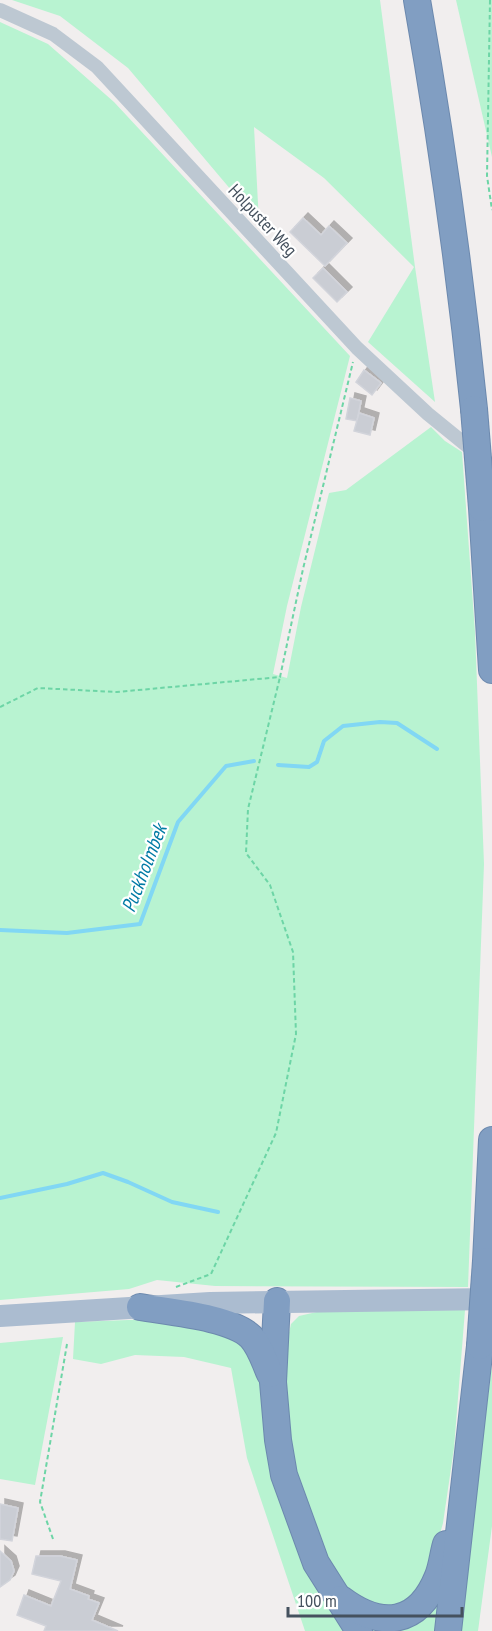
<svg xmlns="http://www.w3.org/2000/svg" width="492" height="1631" viewBox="0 0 492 1631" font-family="'PT Sans Narrow',sans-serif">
<defs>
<filter id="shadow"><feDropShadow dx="5" dy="-5" stdDeviation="0" flood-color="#0004"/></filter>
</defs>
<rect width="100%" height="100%" fill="#f1eeee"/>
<!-- green -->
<g fill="#b8f3d1">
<polygon points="12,0 380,0 415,267 435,402 368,342 414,267 324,178 254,127 259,223 128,68 60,16"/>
<polygon points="456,0 492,0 492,157"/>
<polygon points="0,22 48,44 114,102 350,356 287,606 273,674 287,678 301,607 329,493 346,490 431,427 445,441 462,452 475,632 484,864 468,1287 215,1286 157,1280 129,1289 0,1300"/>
<polygon points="465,1310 454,1448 443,1523 429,1573 417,1598 392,1612 339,1589 308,1527 285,1440 285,1350 291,1324 299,1316 321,1311"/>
<polygon points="155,1319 190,1322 245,1343 264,1386 351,1631 305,1631 247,1458 231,1368 184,1357 135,1355 101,1364 73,1359 75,1322"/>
<polygon points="63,1337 35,1485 0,1479 0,1343"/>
<polygon points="492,1365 492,1526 478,1631 458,1631"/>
<polygon points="442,1590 436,1631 364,1631"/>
</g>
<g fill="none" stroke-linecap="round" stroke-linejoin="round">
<!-- stream -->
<g stroke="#81d7f4" stroke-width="4">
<polyline points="278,765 309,767 317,762 324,741 343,726 380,722 397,723 437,749"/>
<polyline points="0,930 67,933 140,924 178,822 226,766 254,761"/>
<polyline points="0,1198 67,1184 103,1173 128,1182 172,1202 218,1212"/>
</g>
</g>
<!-- building -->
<g fill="#cacdd4" stroke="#d2d4db" stroke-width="1.5" filter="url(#shadow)">
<polygon points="303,218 321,235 329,226 347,243 325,266 290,232"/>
<polygon points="323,268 347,292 337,302 313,278"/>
<polygon points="364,370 381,383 372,395 356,382"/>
<polygon points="350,398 361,401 357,421 346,419"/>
<polygon points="359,413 374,418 370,435 354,431"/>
<polygon points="0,1504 18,1508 12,1541 0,1539"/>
<polygon points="0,1551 11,1561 14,1571 10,1580 0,1587"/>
<polygon points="36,1556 60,1556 77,1560 70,1589 89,1596 88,1599 99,1603 92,1620 118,1631 44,1631 46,1626 17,1615 24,1595 51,1606 61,1581 32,1574"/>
</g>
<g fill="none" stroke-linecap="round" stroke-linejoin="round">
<defs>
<g id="highway">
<path d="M417,0c24,136 43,272 57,409"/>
<polyline points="482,508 492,670"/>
<polyline points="486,1261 492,1140"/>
<polyline points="277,1301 273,1382 278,1440 284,1475 316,1563 359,1631"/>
<path d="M140,1307c28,5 91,10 111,30 10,11 13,24 19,37"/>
<path d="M341,1599c40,30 77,27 97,-23 4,-10 5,-22 8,-32"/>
<polyline points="448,1631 480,1346"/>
</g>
</defs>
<!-- highway casing -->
<use href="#highway" stroke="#6c89ae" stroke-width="28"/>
<!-- path -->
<g stroke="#6dd5a6" stroke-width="2" stroke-dasharray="4.5 3" stroke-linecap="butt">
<polyline points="490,0 487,176 492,210"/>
<polyline points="0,707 38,688 117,692 280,677 303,569 353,362"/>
<polyline points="176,1287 211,1274 276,1133 296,1034 293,952 270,885 246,853 248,809 280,677"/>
<polyline points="53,1539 40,1502 67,1344"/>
</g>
<!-- street -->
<polyline stroke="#bdc8d2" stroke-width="14" points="0,10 53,34 97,67 357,348 428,414 492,466"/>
<!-- primary -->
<polyline stroke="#abbcd0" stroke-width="22" points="0,1316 210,1303 492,1299"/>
<!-- highway -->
<use href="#highway" stroke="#819ec2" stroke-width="26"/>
<defs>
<g id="highway-bridge">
<polyline points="474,409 482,508"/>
<polyline points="480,1346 486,1261"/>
</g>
</defs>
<!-- highway-bridge casing -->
<use href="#highway-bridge" stroke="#6c89ae" stroke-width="28" stroke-linecap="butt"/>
<!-- highway-bridge -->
<use href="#highway-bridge" stroke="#819ec2" stroke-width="26"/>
</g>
<g text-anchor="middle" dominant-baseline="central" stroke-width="4.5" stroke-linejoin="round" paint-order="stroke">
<!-- street labels -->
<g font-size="18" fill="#45515e" stroke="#fff">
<text transform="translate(263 220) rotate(47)">Holpuster Weg</text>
</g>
<!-- water labels -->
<g font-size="20" font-style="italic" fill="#027ba5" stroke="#fff">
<text transform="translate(144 868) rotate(-69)">Puckholmbek</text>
</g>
</g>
<!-- scale -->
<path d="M288 1607v9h174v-9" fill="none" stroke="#45515e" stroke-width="3"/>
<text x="297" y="1607" font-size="18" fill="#45515e" stroke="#ffffff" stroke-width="4.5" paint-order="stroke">100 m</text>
</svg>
